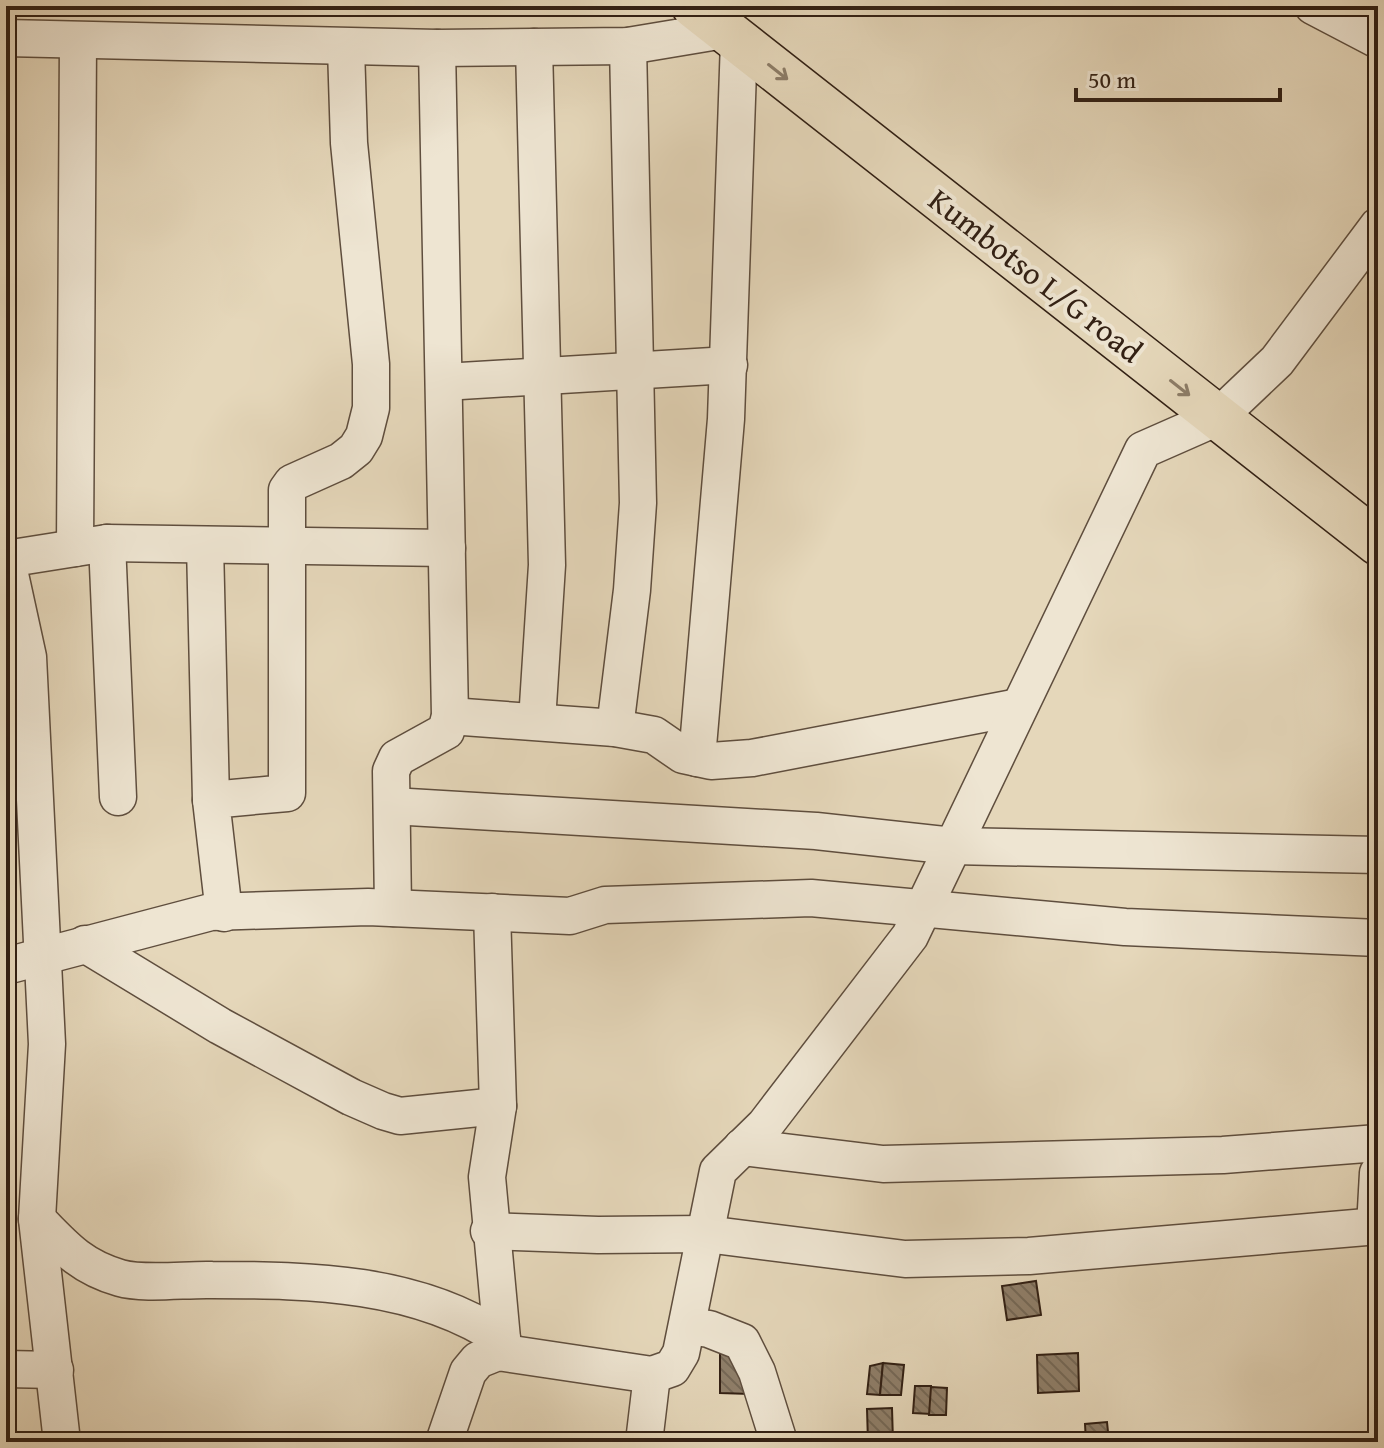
<svg xmlns="http://www.w3.org/2000/svg" width="1384" height="1448" viewBox="0 0 1384 1448" font-family="'Gentium Book Plus',serif">
<defs>
<pattern id="building-back-hatch" width="6" height="6" patternUnits="userSpaceOnUse" patternTransform="scale(2)"><rect width="6" height="6" fill="#8f7f6a"/><path d="M-1 5l2 2M0 0l6 6M5-1l2 2" fill="none" stroke="#756856"/></pattern>
</defs>
<rect width="100%" height="100%" fill="#e5d7ba"/>
<filter id="stains"><feTurbulence type="fractalNoise" baseFrequency=".0025" numOctaves="4"/><feColorMatrix values="0 0 0 0 .2 0 0 0 0 .09 0 0 0 0 .02 0 0 0 .5 -.17"/></filter>
<radialGradient id="worn" r=".72"><stop offset=".6" stop-color="#630" stop-opacity="0"/><stop offset="1" stop-color="#630" stop-opacity=".3"/></radialGradient>
<!-- building -->
<g fill="url(#building-back-hatch)" stroke="#322014" stroke-width="2">
<polygon points="1036,1281 1041,1315 1007,1320 1002,1286"/>
<polygon points="720,1350 739,1357 750,1394 720,1393"/>
<polygon points="1078,1353 1079,1391 1038,1393 1037,1355"/>
<polygon points="883,1363 880,1395 867,1394 870,1366"/>
<polygon points="883,1363 904,1365 901,1395 880,1395"/>
<polygon points="915,1386 931,1386 931,1414 913,1413"/>
<polygon points="931,1387 947,1388 946,1415 929,1415"/>
<polygon points="892,1408 893,1442 868,1442 867,1409"/>
<polygon points="1107,1422 1109,1442 1086,1442 1085,1424"/>
</g>
<g fill="none" stroke-linecap="round" stroke-linejoin="round">
<defs>
<g id="minor">
<polyline points="1313,6 1378,40"/>
<polyline points="6,38 437,48 628,46 724,30"/>
<polyline points="534,47 547,565 537,721"/>
<polyline points="444,382 729,365"/>
<polyline points="107,543 118,797"/>
<polyline points="205,545 211,800"/>
<polyline points="75,548 78,41"/>
<polyline points="6,556 28,657 47,1044 37,1219 62,1442"/>
<polyline points="6,559 107,543 447,548"/>
<polyline points="450,716 615,728 654,735 683,755 711,761 752,758 1019,707"/>
<polyline points="615,728 632,590 638,503 628,46"/>
<polyline points="697,758 726,419 739,41"/>
<polyline points="392,806 816,831 953,846 1378,855"/>
<polyline points="393,908 391,771 397,758 446,731 450,716 437,48"/>
<polyline points="492,912 498,1106 487,1177 502,1339 498,1352"/>
<polyline points="224,913 211,800 287,793 287,490 292,483 341,461 356,449 364,436 371,408 371,364 349,143 346,48"/>
<polyline points="85,944 220,1026 351,1097 383,1111 400,1116 498,1106"/>
<polyline points="6,966 211,912 368,907 570,916 605,905 811,898 1125,927 1378,938"/>
<polyline points="742,1147 883,1164 1223,1155 1378,1143"/>
<path d="M37,1219c27,28 44,48 83,59 24,7 67,1 92,2 99,0 206,2 290,59"/>
<polyline points="1375,1227 1378,1173"/>
<polyline points="489,1231 598,1235 706,1234 905,1259 1029,1256 1378,1226"/>
<polyline points="689,1326 709,1329 742,1342 757,1372 779,1442"/>
<polyline points="6,1369 55,1370"/>
<polyline points="444,1442 468,1372 478,1360 498,1352 652,1375 672,1368 681,1353 718,1171 765,1125 910,936 1143,450 1218,417 1277,361 1378,226"/>
<polyline points="644,1442 652,1375"/>
</g>
<polyline id="major" points="694,6 1378,543"/>
</defs>
<!-- minor casing -->
<use href="#minor" stroke="#5f4e3e" stroke-width="39"/>
<!-- major casing -->
<use href="#major" stroke="#322014" stroke-width="47"/>
<!-- minor -->
<use href="#minor" stroke="#eee5d2" stroke-width="36"/>
<!-- major -->
<use href="#major" stroke="#e5d7ba" stroke-width="44"/>
</g>
<!-- one-way arrows -->
<defs><path id="oneway-shaft" d="M-6 0H5M1.5-3L5.5 0L1.5 3" fill="none" stroke-width="1.6" stroke-linecap="round" stroke-linejoin="round" transform="scale(2)"/></defs>
<g stroke="#8c7c67">
<use href="#oneway-shaft" transform="translate(778 72) rotate(38)"/>
<use href="#oneway-shaft" transform="translate(1180 388) rotate(38)"/>
</g>
<g text-anchor="middle" dominant-baseline="central" stroke-width="8" stroke-linejoin="round" paint-order="stroke">
<!-- street labels -->
<g font-size="32" fill="#322014" stroke="#eee5d2">
<text transform="translate(1036 275) rotate(38)">Kumbotso L/G road</text>
</g>
</g>
<!-- margin -->
<rect width="1384" height="1448" fill="none" stroke="#e5d7ba" stroke-width="32"/>
<rect x="8" y="8" width="1368" height="1432" fill="none" stroke="#322014" stroke-width="4"/>
<rect x="16" y="16" width="1352" height="1416" fill="none" stroke="#322014" stroke-width="2"/>
<!-- scale -->
<path d="M1076 88v12h204v-12" fill="none" stroke="#322014" stroke-width="4"/>
<text x="1088" y="88" font-size="24" fill="#322014" stroke="#eee5d2" stroke-width="6" paint-order="stroke">50 m</text>
<rect width="100%" height="100%" filter="url(#stains)"/>
<rect width="100%" height="100%" fill="url(#worn)"/>
</svg>
